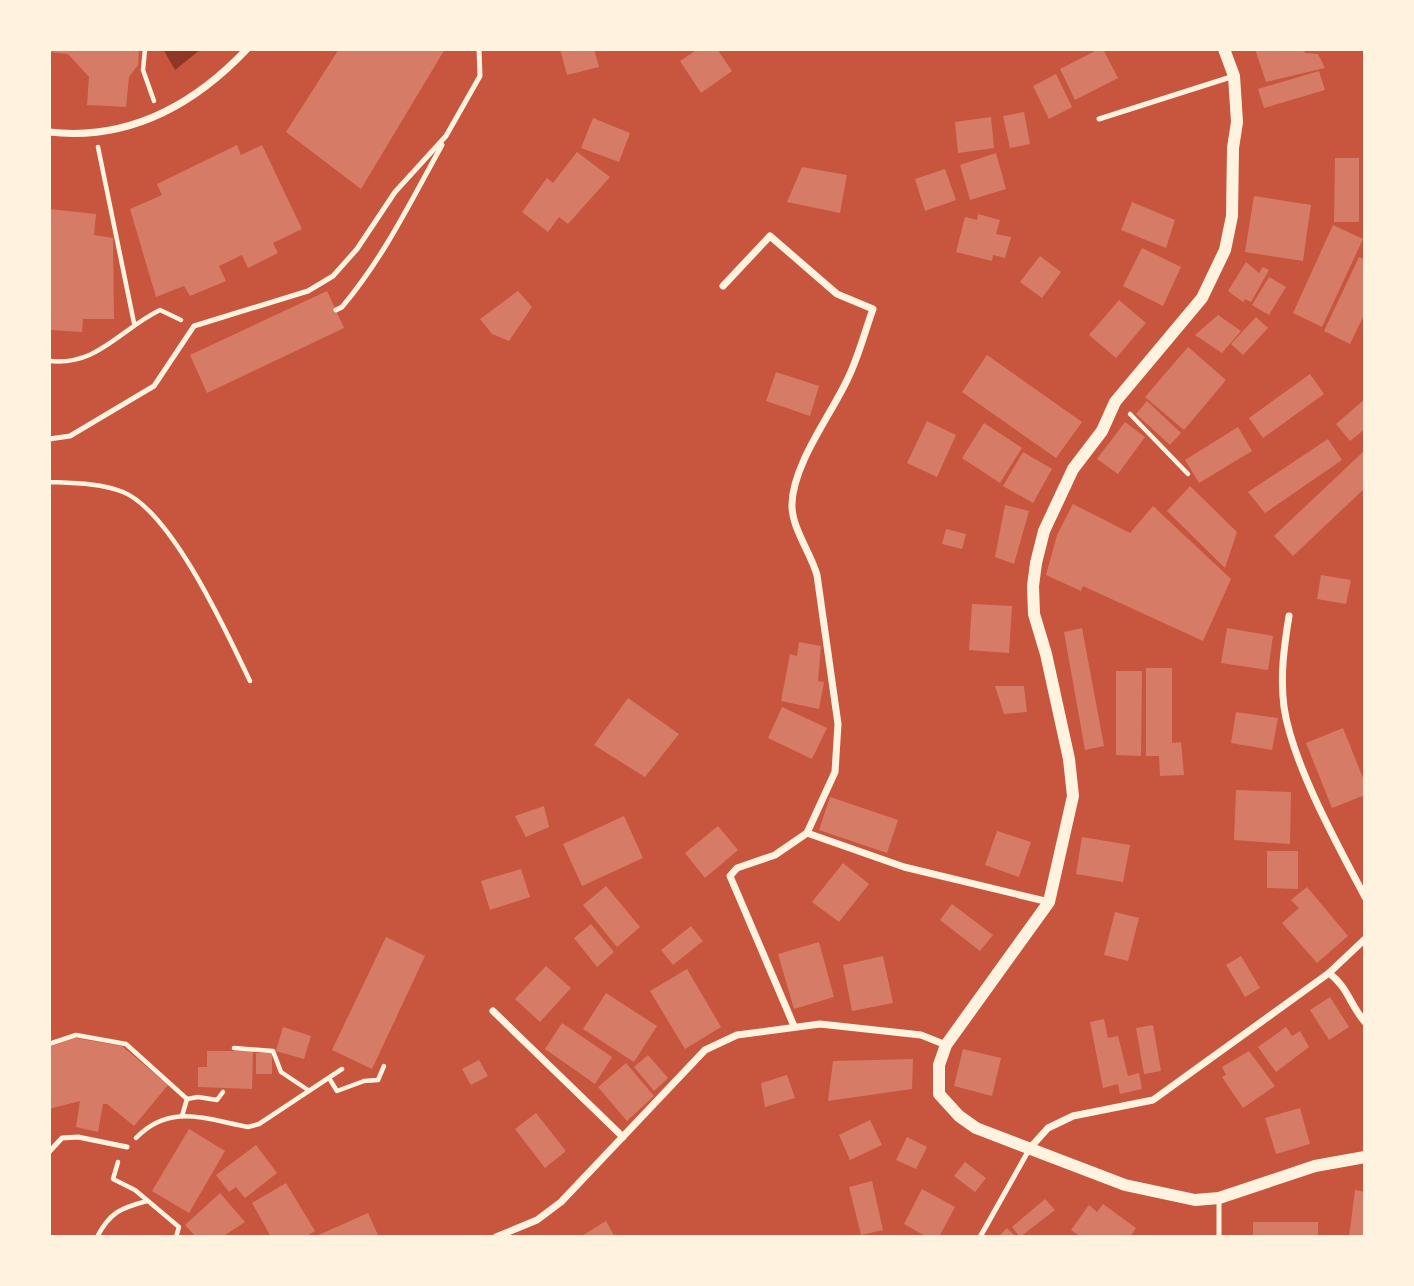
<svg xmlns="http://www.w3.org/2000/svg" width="1414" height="1286" viewBox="0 0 1414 1286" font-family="'Alegreya Sans',sans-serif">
<rect width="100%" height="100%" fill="#c8553d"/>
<!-- water -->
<polygon fill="#8f3625" points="163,49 201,49 175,70"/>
<!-- building -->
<g fill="#d67c66">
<polygon points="49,49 139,49 138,65 129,77 126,107 87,105 89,77 68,54 49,52"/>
<polygon points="339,49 445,49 361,189 286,132"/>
<polygon points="560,49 594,49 599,67 567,75"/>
<polygon points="698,49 717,49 732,71 701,93 680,61"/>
<polygon points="1099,49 1103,49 1118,78 1075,100 1060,69"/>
<polygon points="1255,49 1304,49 1305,53 1318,54 1325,68 1266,82"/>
<polygon points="1319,71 1325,90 1264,108 1258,89"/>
<polygon points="1056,74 1072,107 1049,119 1033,86"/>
<polygon points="1024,112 1030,144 1010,148 1003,116"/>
<polygon points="991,117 994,148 958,153 955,122"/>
<polygon points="593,118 630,133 619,162 581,148"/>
<polygon points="237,145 241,155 262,145 302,229 273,243 278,253 248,268 242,255 219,266 226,281 190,296 184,286 156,297 130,209 162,195 157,184"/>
<polygon points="577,152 610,177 568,224 559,217 548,232 522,212 547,178 553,183"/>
<polygon points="996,153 1006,189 970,200 960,165"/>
<polygon points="1335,158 1359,158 1359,222 1334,222"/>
<polygon points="802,167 847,175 840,213 787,202"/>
<polygon points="945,169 956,200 925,211 915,179"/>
<polygon points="1254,196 1311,205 1303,261 1245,252"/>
<polygon points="1132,202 1175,220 1166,248 1121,230"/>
<polygon points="49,209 96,214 94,235 113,238 114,319 83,319 82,332 50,330"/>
<polygon points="978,214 1000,220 996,234 1011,237 1005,258 993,255 992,261 956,252 965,217 977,220"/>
<polygon points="1333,225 1363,239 1322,327 1293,313"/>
<polygon points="1142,248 1181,267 1163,306 1123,286"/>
<polygon points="1040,256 1061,272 1042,298 1020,282"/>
<polygon points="1359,257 1365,260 1365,313 1350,344 1324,331"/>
<polygon points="1246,262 1259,273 1263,267 1269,270 1251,302 1245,299 1243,302 1228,291"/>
<polygon points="1269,277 1286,287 1269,315 1252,305"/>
<polygon points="327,291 344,328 207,393 190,355"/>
<polygon points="518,291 532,307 509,341 492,334 480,319"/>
<polygon points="1119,300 1146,323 1116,358 1089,335"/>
<polygon points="1218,315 1241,331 1222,353 1195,335"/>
<polygon points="1256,317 1268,328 1243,355 1231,344"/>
<polygon points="1188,347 1226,380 1184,430 1145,397"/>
<polygon points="987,355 1082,422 1056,458 962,392"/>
<polygon points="776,372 819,386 810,416 766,401"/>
<polygon points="1310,374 1324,394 1263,438 1249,418"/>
<polygon points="1365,399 1365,429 1350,441 1336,424"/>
<polygon points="1147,401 1181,433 1170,445 1136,414"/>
<polygon points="927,421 956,435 937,477 907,463"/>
<polygon points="1125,422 1145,437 1118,474 1097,459"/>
<polygon points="984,423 1022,448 1000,483 962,458"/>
<polygon points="1238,427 1252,451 1199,483 1185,460"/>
<polygon points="1328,439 1342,460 1265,513 1248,492"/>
<polygon points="1365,450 1365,488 1293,556 1274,536"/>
<polygon points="1023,452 1052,469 1033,503 1003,486"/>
<polygon points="1190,486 1237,532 1225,568 1167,511"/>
<polygon points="1073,504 1130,533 1153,506 1231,579 1203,641 1083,586 1081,591 1046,575 1057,535"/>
<polygon points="1005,505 1029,511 1014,564 995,557"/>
<polygon points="946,529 966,534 962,549 942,544"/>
<polygon points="1321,575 1351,580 1346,604 1317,599"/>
<polygon points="972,604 1012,606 1009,653 969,650"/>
<polygon points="1082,628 1104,746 1085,750 1064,632"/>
<polygon points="1227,628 1273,636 1268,670 1221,663"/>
<polygon points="799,642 821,646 818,681 824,682 819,709 781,701 790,654 797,656"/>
<polygon points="1146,668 1172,668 1172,743 1181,742 1184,775 1160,776 1159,756 1146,756"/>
<polygon points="1116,671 1142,671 1141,756 1116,755"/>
<polygon points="995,686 1024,686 1027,712 1004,714"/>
<polygon points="628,698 679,734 645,777 594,745"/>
<polygon points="782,707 827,728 812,759 768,738"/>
<polygon points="1236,712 1278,718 1272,750 1231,743"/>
<polygon points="1343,728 1365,783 1365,795 1332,808 1306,743"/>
<polygon points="1236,790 1291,792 1290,844 1234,840"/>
<polygon points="830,797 898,820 887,853 819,830"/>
<polygon points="544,806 549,827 526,837 515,816"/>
<polygon points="624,816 643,858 582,886 563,844"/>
<polygon points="718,826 738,850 705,878 685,853"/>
<polygon points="997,831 1031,842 1019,877 985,865"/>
<polygon points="1082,837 1130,845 1123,882 1076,874"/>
<polygon points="1267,851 1298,851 1298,889 1267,888"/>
<polygon points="843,863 869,884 839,922 812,902"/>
<polygon points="521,869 530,897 490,910 481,881"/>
<polygon points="606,886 640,927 617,947 583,905"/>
<polygon points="1307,887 1348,936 1317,963 1282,923 1299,908 1291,900"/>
<polygon points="952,904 993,935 980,951 940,920"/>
<polygon points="1115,912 1139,918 1128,961 1104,955"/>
<polygon points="591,924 614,952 597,967 574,938"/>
<polygon points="691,926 703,941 673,965 661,950"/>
<polygon points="386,937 425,956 372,1069 332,1050"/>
<polygon points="819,942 834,997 794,1009 778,954"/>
<polygon points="883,956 893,1003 852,1011 843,965"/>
<polygon points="1241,956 1260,988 1245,997 1226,965"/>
<polygon points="546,966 571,988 540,1022 515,999"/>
<polygon points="687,969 721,1027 685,1049 650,991"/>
<polygon points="606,993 657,1026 634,1062 583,1029"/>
<polygon points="1330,997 1349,1027 1329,1040 1310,1010"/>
<polygon points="1104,1019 1108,1038 1118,1036 1128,1076 1139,1073 1142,1089 1120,1094 1118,1084 1103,1088 1090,1022"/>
<polygon points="562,1023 612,1057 595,1084 545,1049"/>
<polygon points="1153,1025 1161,1071 1144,1074 1136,1028"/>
<polygon points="283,1027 311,1036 304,1059 276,1051"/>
<polygon points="1286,1027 1292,1036 1300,1031 1309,1047 1276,1072 1258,1047"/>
<polygon points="75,1038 122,1046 168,1085 134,1126 107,1104 103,1104 98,1132 76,1127 80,1101 49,1109 49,1047"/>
<polygon points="963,1049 1001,1058 992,1096 954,1086"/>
<polygon points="207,1051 253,1051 252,1089 198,1087 198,1067 207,1067"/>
<polygon points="1249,1051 1275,1086 1243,1108 1222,1077 1226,1075 1222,1067"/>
<rect x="256" y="1053" width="16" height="21"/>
<polygon points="648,1055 668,1078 654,1091 634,1067"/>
<polygon points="913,1059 912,1089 828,1101 833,1061"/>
<polygon points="479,1060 488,1076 471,1085 462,1069"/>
<polygon points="626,1063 654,1096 627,1121 598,1087"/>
<polygon points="787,1075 795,1098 765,1107 761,1083"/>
<polygon points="1300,1108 1310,1144 1276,1154 1265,1118"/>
<polygon points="536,1113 566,1151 545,1168 515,1129"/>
<polygon points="870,1120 882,1145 850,1160 839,1135"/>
<polygon points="189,1129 225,1151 189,1213 152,1191"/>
<polygon points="907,1137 927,1147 916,1169 896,1160"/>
<polygon points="256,1145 277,1173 245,1198 236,1187 229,1192 216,1175"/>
<polygon points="965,1162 986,1178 975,1192 954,1176"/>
<polygon points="872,1181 883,1230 861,1235 849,1187"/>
<polygon points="286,1183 315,1231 305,1237 271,1237 252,1203"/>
<polygon points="922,1189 955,1207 939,1237 927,1237 904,1224"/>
<polygon points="1355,1190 1365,1192 1365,1237 1349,1237"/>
<polygon points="220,1193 245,1222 222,1237 196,1237 185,1225"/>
<polygon points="1045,1199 1055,1210 1020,1237 1012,1227"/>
<polygon points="1103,1204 1136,1228 1130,1237 1081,1237 1071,1230 1089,1205 1097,1212"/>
<polygon points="368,1213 379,1237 314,1237"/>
<polygon points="606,1221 615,1237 580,1237"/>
<rect x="1253" y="1222" width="65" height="15"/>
<polygon points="1007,1228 1016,1237 998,1237"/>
</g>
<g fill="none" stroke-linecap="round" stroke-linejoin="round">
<!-- path -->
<g stroke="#fff3e0" stroke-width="4.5">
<polyline points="145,49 143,70 154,101"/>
<polyline points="98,147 134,323"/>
<path d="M49,361c49,5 70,-31 111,-51l21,10"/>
<polyline points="1130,414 1188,474"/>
<path d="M49,482c24,1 52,1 74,10 49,20 104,141 127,189"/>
<polyline points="49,1044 76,1035 126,1044 187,1099"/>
<polyline points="234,1048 273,1051 281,1072 308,1090"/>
<polyline points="329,1078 337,1091 364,1081 378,1080 384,1066"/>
<polyline points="182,1116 187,1099 198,1097 217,1100 223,1092"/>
<path d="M136,1138c34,-35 69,-19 112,-11l11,-3 83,-55"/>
<polyline points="118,1162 113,1179 135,1190 179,1227 176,1237"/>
<path d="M97,1237c13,-25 24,-29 50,-36"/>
</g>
<!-- service -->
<g stroke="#fff3e0" stroke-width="5">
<polyline points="1099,119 1234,76"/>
<path d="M336,310l6,-3c42,-50 69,-106 100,-162"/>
<polyline points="49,439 70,436 154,386 194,326 308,291 333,276 357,249 395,192 446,136 480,76 479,49"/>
<polyline points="49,1152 62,1138 78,1137 127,1147"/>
<polyline points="1219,1198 1219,1237"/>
<polyline points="980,1237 1030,1148"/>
</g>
<!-- minor -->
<g stroke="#fff3e0" stroke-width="7">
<path d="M49,132c79,9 145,-27 198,-83"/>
<path d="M723,286l47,-50 67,58 36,15c-8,22 -14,46 -24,67 -17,38 -56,87 -57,128 -1,23 19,49 25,71l21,149 -3,48 -28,61 -32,22 -38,13 -7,8 64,150"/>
<path d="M1289,616c-5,31 -9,60 -5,91 8,56 54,139 81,190"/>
<polyline points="807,833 904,867 1049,902"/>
<path d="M1329,973c19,14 22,34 36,49"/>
<polyline points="493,1011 623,1137"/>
<polyline points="1030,1148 1048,1128 1073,1116 1153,1100 1329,973 1365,939"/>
<polyline points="496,1237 537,1220 561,1202 705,1050 737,1035 820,1024 921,1035 946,1045"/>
</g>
<!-- tertiary -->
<polyline stroke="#fff3e0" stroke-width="12" points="1224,49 1234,76 1237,122 1233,148 1232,216 1225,250 1202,298 1115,402 1102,431 1073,469 1044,531 1036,563 1033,586 1034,614 1046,654 1069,759 1073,796 1049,902 946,1045 939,1065 939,1094 959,1116 976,1128 1125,1185 1195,1200 1219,1198 1315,1166 1365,1157"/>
</g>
<!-- border -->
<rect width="1414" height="1286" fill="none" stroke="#fff3e0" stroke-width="102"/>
</svg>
